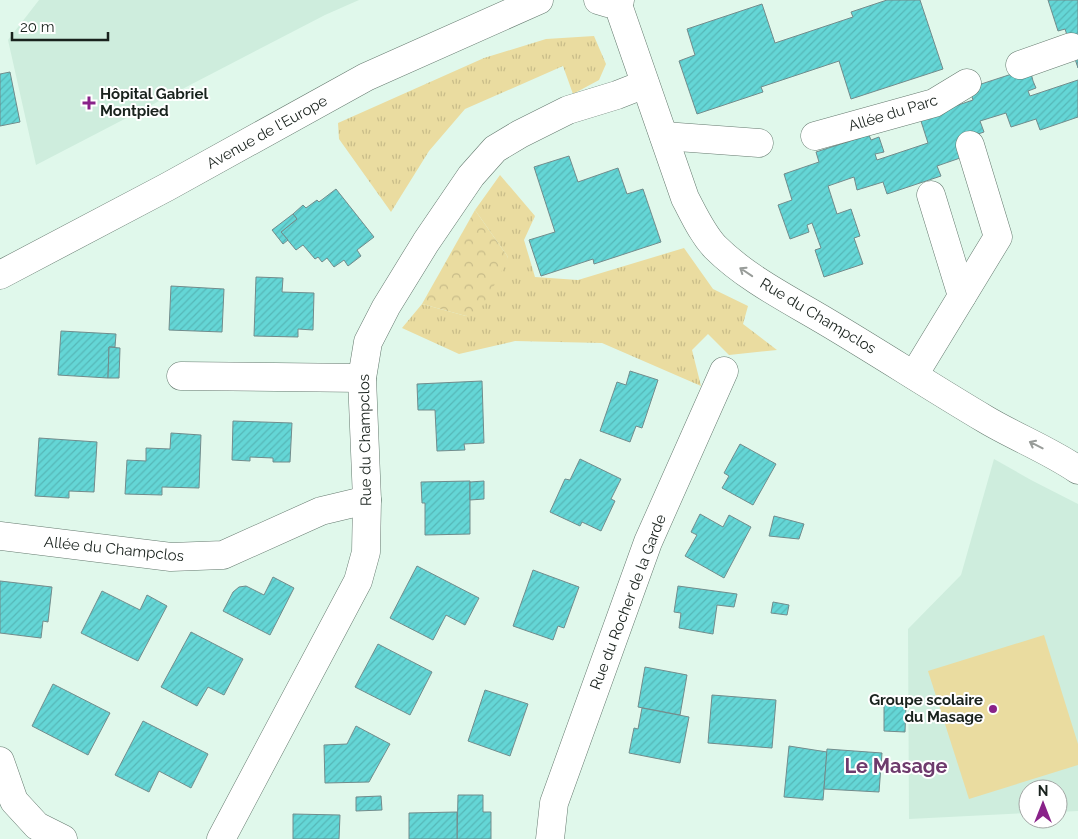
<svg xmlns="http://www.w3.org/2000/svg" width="1078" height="839" viewBox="0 0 1078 839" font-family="Raleway,sans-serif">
<defs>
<pattern id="grass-tufts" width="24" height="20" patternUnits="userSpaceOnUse" patternTransform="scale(1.25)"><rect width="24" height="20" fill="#eadca0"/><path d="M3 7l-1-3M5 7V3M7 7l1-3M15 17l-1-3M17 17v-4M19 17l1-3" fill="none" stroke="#c8bc89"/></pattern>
<pattern id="forest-crowns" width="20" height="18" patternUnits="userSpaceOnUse" patternTransform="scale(1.25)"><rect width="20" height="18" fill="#eadca0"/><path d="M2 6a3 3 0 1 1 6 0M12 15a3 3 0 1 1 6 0" fill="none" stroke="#c8bc89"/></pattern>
<pattern id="building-hatch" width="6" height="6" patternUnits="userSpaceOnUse" patternTransform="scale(1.25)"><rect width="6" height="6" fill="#64d6d6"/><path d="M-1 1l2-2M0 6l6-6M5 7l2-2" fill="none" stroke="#56b7b7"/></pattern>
</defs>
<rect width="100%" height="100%" fill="#e0f8eb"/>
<!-- built -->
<g fill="#ceeddd">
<polygon points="39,0 359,0 325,15 36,165 8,40"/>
<polygon points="994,459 1031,480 1078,504 1078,811 1058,812 1058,789 1028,789 1028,813 909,819 908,629 961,575"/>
</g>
<!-- grass -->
<g fill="url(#grass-tufts)">
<polygon points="594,36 606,64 599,80 573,94 563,66 465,109 429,151 391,212 339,139 338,123 484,58 546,39"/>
<polygon points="500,175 535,216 524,240 535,277 578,280 684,248 713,289 748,306 743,324 777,350 729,355 708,334 692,350 701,386 602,343 515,341 459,354 402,328 422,304 466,316 508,257 475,210"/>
</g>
<!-- forest -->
<polygon fill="url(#forest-crowns)" points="475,210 508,257 499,277 481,308 466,316 422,304"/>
<!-- pitch -->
<polygon fill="#eadca0" points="1044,635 1078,744 1078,765 969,799 928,671"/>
<!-- building -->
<g fill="url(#building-hatch)" stroke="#728c8c">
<polygon points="887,0 920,0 943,69 851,99 839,61 761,87 763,92 697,114 679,61 695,55 687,29 762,4 775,43 853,17 851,12"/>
<polygon points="1048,0 1078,0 1078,68 1065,29 1058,31"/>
<polygon points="1021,71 1031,73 1033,81 1036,88 1028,91 1030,96 1078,80 1078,117 1040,130 1036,119 1011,127 1006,113 980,121 984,132 957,141 963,157 937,166 941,176 887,194 883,182 857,190 854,177 828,186 837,214 851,209 860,236 854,238 863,264 824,277 815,250 821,248 812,223 807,225 809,232 790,239 778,205 792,200 784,174 819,162 816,152 869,135 871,140 879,137 884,152 875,154 877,160 928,143 920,118 973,100 969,88"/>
<polygon points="10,72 20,122 0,126 0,74"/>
<polygon points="569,156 578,182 618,168 627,194 643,189 661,242 594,264 593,259 541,276 529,240 555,232 534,167"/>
<polygon points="336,189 374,237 357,250 361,256 348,266 344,260 334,267 327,258 322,262 318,257 315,259 303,245 296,250 281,232 297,219 293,214 303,205 306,208 317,200 319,202"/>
<polygon points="293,214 297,219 281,232 288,240 283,244 272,230"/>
<polygon points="256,277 283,278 282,292 314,293 313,330 298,329 298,337 254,336"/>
<polygon points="171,286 224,289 222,332 169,330"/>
<polygon points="61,331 116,334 115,347 109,347 108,378 58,375"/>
<polygon points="109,347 120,348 119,378 108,378"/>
<polygon points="630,371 658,380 642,428 636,426 630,442 600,431 617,382 626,385"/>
<polygon points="482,381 484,443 464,444 465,450 437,451 435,410 418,410 417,384"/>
<polygon points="233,421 292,423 290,462 273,462 273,458 250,457 250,461 232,460"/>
<polygon points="171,433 201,435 199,488 162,487 162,495 125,494 127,460 146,461 146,448 170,449"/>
<polygon points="39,438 97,442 94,492 69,491 69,498 35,496"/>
<polygon points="740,444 776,464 753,505 722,488 729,476 724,473"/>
<polygon points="580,459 621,479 611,499 615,501 601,531 582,522 580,526 550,512 565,479 570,480"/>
<polygon points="470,481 470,534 425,535 425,503 422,503 421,482"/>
<polygon points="484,481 484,499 470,500 470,482"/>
<polygon points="700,514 723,527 729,515 751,527 724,578 685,556 697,535 691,532"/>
<polygon points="774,516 804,524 799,539 769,536"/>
<polygon points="417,566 479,598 465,625 446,615 433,640 390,618"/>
<polygon points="533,570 579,587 564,628 558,626 553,640 513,626"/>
<polygon points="273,577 294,588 270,635 223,611 233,592 239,587 246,586 264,595"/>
<polygon points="0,581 52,587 48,622 43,621 41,638 0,633"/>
<polygon points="678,586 737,594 734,607 717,605 713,634 679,628 681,613 674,612"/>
<polygon points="102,591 140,610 147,595 167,606 138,661 81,633"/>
<polygon points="773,602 789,605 787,615 771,613"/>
<polygon points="191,632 243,659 224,695 208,687 197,706 161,687"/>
<polygon points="378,644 432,672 410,715 355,687"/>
<polygon points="645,667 687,675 680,715 638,707"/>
<polygon points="53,684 110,713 88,755 32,726"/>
<polygon points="485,690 528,704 510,756 468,741"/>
<polygon points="712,695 776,700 772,748 708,743"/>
<polygon points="884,704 906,704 905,732 884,731"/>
<polygon points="642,708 689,717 680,763 629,753 634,728 638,729"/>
<polygon points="143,721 208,754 191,788 159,771 149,792 115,775"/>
<polygon points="356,726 390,744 369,782 325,783 324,745 347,744"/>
<polygon points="789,746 827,752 823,800 784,797"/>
<polygon points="827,749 882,753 879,792 824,789"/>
<polygon points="458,795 483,795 483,812 491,812 491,839 457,839"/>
<polygon points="381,796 382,810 356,811 356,797"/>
<polygon points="457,812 457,839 409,839 409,813"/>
<polygon points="293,814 340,815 339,839 293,839"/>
</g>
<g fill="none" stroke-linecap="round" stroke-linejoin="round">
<defs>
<g id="pedestrian">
<polyline points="1020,65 1071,47"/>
<polyline points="664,136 759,143"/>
<polyline points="815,136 934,103 967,83"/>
</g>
<g id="minor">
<path d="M617,2l68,196c9,17 17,35 30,49 31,31 73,52 110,74 54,32 106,66 160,98 30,18 64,31 93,51"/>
<polyline points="931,195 962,296"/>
<polyline points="914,375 998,237 970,145"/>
<polyline points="181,376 362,378"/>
<polyline points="0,536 171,557 223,555 321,511 367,500"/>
<polyline points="0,761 14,801 37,826 63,839"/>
<polyline points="221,839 358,581 366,552 367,500 362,378 368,342 386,307 426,242 471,176 495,149 520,134 568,110 617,95 645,84"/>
<polyline points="550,839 554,803 648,542 724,371"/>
</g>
<g id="secondary">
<polyline points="598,0 608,3 620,0"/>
<polyline points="0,275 167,187 366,77 539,0"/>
</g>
</defs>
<!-- pedestrian casing -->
<use href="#pedestrian" stroke="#657a6f" stroke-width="29"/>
<!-- minor casing -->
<use href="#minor" stroke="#657a6f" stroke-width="29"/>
<!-- secondary casing -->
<use href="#secondary" stroke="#657a6f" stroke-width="29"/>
<!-- pedestrian -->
<use href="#pedestrian" stroke="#fff" stroke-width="28"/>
<!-- minor -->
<use href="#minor" stroke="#fff" stroke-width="28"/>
<!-- secondary -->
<use href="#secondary" stroke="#fff" stroke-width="28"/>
</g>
<!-- one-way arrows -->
<defs><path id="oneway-shaft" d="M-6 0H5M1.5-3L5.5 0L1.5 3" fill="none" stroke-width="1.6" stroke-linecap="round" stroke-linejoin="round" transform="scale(1.25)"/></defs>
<g stroke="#989c99">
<use href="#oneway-shaft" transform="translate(746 272) rotate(-146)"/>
<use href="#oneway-shaft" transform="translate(1036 445) rotate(-153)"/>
</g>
<!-- markers -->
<g fill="#892289" stroke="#fff" stroke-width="2">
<path d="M86.5 95.5h5v5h5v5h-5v5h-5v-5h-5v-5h5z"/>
<circle cx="993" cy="709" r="5"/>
</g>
<g text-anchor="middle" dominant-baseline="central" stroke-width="4" stroke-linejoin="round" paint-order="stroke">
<!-- poi labels -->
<g font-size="15" font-weight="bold" fill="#19221d" stroke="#fff" text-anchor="start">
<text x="100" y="94">Hôpital Gabriel<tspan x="100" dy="17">Montpied</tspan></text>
<text x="983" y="700" text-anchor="end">Groupe scolaire<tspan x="983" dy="17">du Masage</tspan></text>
</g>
<!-- street labels -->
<g font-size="15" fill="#19221d" stroke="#fff">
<text transform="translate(893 113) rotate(-17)">Allée du Parc</text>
<text transform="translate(267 132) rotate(-29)">Avenue de l'Europe</text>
<text transform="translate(818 316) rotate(31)">Rue du Champclos</text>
<text transform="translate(365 440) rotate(-91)">Rue du Champclos</text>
<text transform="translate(114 549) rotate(6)">Allée du Champclos</text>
<text transform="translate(628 602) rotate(-69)">Rue du Rocher de la Garde</text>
</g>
<!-- district labels -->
<g font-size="20" font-weight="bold" fill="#6e3b6d" stroke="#fff">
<text x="896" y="766">Le Masage</text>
</g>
</g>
<!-- north arrow -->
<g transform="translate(1043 804)"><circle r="24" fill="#ffffff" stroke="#a3a7a5"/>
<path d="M0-4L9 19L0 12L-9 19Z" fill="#892289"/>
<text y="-8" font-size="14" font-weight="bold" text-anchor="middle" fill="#19221d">N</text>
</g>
<!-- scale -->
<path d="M12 32v8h96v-8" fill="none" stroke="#19221d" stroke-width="2.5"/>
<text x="20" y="32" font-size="15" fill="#19221d" stroke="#ffffff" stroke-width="4" paint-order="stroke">20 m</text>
</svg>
